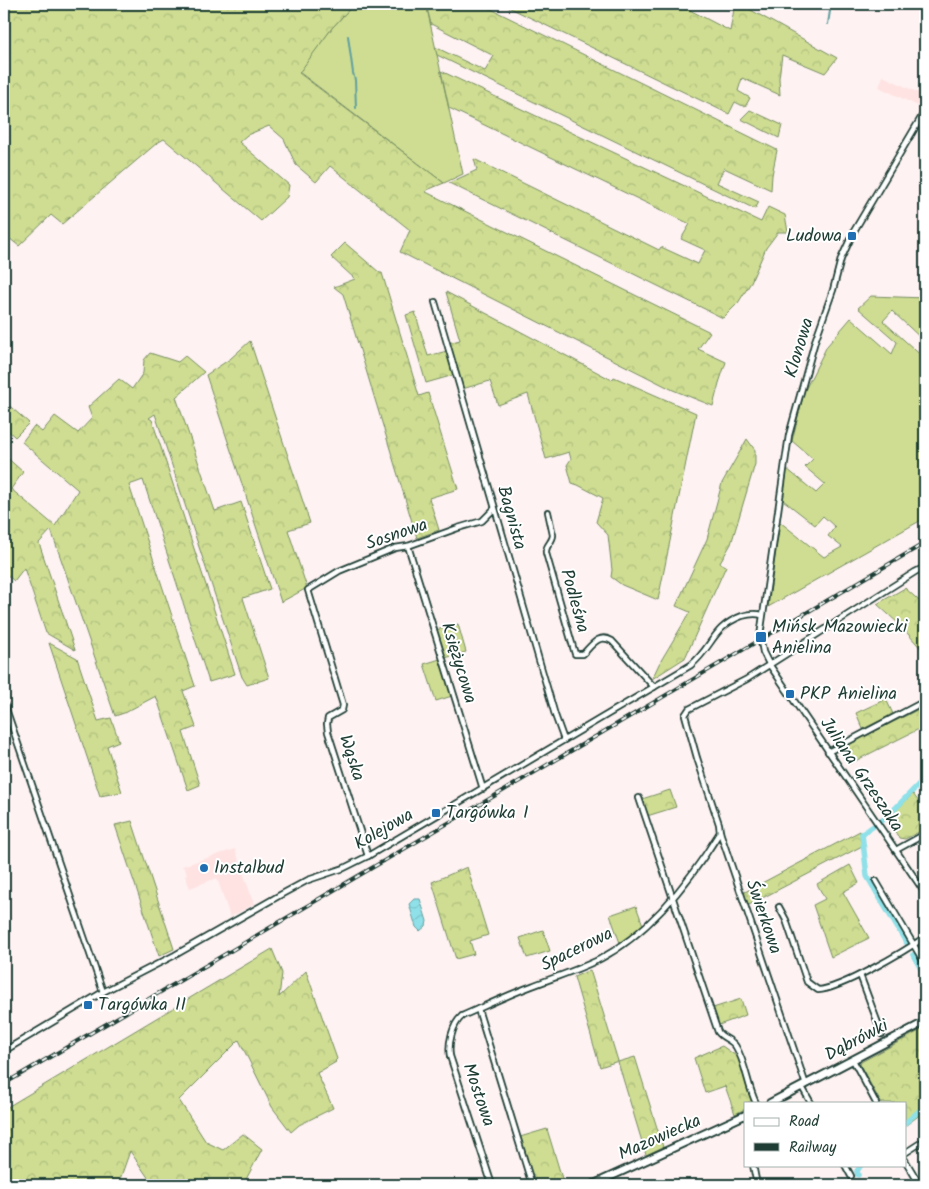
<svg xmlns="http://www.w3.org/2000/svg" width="929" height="1189" viewBox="0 0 929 1189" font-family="Kalam,sans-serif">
<defs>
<pattern id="forest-crowns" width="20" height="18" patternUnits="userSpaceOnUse" patternTransform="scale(1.25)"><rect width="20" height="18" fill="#cedd91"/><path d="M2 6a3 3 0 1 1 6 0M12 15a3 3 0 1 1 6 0" fill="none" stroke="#b0bf7e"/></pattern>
<pattern id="water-waves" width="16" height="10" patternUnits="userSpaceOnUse" patternTransform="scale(1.25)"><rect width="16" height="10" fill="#8fe0e8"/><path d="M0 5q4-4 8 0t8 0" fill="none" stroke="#7bc1c8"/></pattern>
</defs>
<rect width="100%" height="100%" fill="#fff2f2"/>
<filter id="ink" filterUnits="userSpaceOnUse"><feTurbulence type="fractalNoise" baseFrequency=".02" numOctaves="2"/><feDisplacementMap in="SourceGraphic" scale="10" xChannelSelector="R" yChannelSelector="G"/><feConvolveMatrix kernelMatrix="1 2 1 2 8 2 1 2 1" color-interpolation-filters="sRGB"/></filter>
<g filter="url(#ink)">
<!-- built -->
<g fill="#fee3e2">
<polygon points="883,76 925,96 925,102 922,108 879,87"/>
<polygon points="235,849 254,904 230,917 217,878 190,888 185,876 187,874 185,869 182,866"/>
</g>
<!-- grass -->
<g fill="#cedd91" stroke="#768d62">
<polygon points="354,4 426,4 463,174 444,183 299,72 332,28"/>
<polygon points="871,296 925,298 925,342 892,311 883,321 925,359 925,518 768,607 780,522 824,557 842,547 828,536 835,527 823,516 815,525 783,500 787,469 816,493 825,484 805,467 813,459 792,441 804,392 827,346 851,318 892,354 897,342 858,308"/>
<polygon points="458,624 466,652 445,658 436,630"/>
<polygon points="440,659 452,696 436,701 424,664"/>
<polygon points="636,906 643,925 634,934 620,943 610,915"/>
<polygon points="543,930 550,951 527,958 520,938"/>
</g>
<!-- forest -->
<g fill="url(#forest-crowns)" stroke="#768d62">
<polygon points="4,4 354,4 332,28 299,73 444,183 427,190 426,192 710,332 698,349 726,362 719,383 713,406 673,390 400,252 410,230 330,166 316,182 296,165 284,139 269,126 247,135 239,142 289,185 287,197 261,221 164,139 157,143 62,224 51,215 19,246 4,234"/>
<polygon points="426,4 488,4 487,7 777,150 772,175 771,190 724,168 717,183 759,202 755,209 437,55 435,47 485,71 494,56 431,24"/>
<polygon points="502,4 684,4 684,7 730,31 735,4 740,4 837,58 825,73 782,55 779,78 780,95 742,78 738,91 750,98 745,107 735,102 729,114"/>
<polygon points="441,71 761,222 768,207 785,215 788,232 778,232 766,248 750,284 738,303 723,318 449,183 477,170 474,159 659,250 661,247 698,264 705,250 681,239 690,224 449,108"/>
<polygon points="750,110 782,125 779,138 741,119"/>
<polygon points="345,243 380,273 382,273 419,396 428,393 458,489 429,498 439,530 417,538 343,294 334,287 355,279 331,257"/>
<polygon points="446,292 612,380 614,377 696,413 658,600 622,585 611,577 612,570 608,535 596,522 603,498 578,485 572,483 567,465 571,459 569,452 546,459 528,394 498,405 490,381 462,389 448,343 460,340"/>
<polygon points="415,312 428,356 447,351 454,375 426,383 406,315"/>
<polygon points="250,341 310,523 288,530 307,588 281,602 206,375 230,359"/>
<polygon points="150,353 178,362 185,356 204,372 176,397 215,511 241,502 270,589 243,598 269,678 247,685 242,677 155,414 149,418 152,420 235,674 209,682 143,480 129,485 195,686 183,691 196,727 183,732 200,785 188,790 156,696 124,713 115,716 51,530 39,543 75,650 46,633 24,568 14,581 4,572 4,455 23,472 11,489 55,526 78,490 22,442 34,426 42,432 55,416 78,433 92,418 88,407 119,379 132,389 143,373 144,360"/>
<polygon points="4,401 29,423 15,437 4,427"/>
<polygon points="747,439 755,450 755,464 731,544 720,563 726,566 685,658 652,679 659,664 690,612 676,606 707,539 722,483"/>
<polygon points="905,588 925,606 925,653 899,624 877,604"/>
<polygon points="49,643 77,658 98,721 111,718 119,741 107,746 122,792 100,796"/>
<polygon points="886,699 893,714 863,729 856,713"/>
<polygon points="925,706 925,726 849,764 841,751 842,748"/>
<polygon points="670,790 676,807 647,816 642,799"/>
<polygon points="913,794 925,810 925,829 905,839 899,838 887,819"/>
<polygon points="132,821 174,949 159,956 115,825"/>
<polygon points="860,831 862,846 747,906 743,893"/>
<polygon points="850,865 859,883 843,892 869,938 831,957 813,905 825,899 817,884"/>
<polygon points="467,867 488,935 470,941 474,954 456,959 432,882"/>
<polygon points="272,949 282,973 279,997 306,971 337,1059 335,1061 336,1062 317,1073 333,1108 299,1125 291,1132 272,1107 239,1040 179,1100 206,1142 223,1150 243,1134 262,1149 243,1185 153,1185 130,1151 118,1185 4,1185 4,1109"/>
<polygon points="590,970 618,1061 600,1067 574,977"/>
<polygon points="741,999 746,1015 719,1025 713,1008"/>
<polygon points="925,1028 925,1111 905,1126 905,1103 881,1103 860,1065 861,1062"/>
<polygon points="722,1046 739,1058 753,1101 745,1103 745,1109 735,1114 725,1086 705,1093 694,1058"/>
<polygon points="635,1057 663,1147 646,1155 618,1062"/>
<polygon points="547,1129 564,1185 534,1185 520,1137"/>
</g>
<!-- water -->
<polygon fill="url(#water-waves)" stroke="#629fa0" points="414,899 420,899 427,921 426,926 420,931 416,927 409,904"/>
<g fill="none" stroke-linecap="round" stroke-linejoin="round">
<!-- stream -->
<g stroke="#629fa0" stroke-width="2">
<polyline points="828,24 831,4"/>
<polyline points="348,36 353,73 355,80 356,108"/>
</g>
<!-- canal -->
<g stroke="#8fe0e8" stroke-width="5.5">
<polyline points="906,942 867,876 862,834 887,817 925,778"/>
<polyline points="913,955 925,976"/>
<polyline points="905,1123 925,1106"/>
<polyline points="858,1175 857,1171 861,1165"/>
</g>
<defs>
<g id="street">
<polyline points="925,111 854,231 841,259 833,290 815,341 789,435 760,636 763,652 769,664 925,893"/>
<polyline points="435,302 555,715 564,740"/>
<path d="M548,512l5,23c0,7 -8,10 -7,18l29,101h8c9,-9 16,-21 29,-13l42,46"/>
<polyline points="408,546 483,789"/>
<polyline points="4,703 103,992"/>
<polyline points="828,752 925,701"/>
<path d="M639,798l79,234c5,7 14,7 18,15 10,16 11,38 20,56"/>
<polyline points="896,850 925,834"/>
<polyline points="368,856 328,732 327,724 328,718 342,710 343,705 308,590 339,571 395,548 408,546 458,528 482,521 494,509"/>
<polyline points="876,881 925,964"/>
<path d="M779,907l7,13 21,62 11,8c23,-1 87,-39 107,-53"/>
<polyline points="860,975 882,1034"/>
<polyline points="478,1009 532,1185"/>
<path d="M4,1051l99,-59 72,-37 107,-61 26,-14 36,-12 24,-12 323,-191c22,-18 21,-38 51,-49 7,-2 13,-3 20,-1"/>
<polyline points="853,1060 876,1103"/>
<polyline points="806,1085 720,832 719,824 697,758 685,715 689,709 747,679 915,572 925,567"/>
<polyline points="802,1087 811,1103"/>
<polyline points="905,1153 925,1140"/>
<polyline points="905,1160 920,1185"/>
<polyline points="753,1165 757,1185"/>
<polyline points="845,1165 851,1176"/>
<path d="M492,1185l-42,-129c-2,-12 2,-31 12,-40 23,-10 46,-21 70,-30 23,-9 46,-16 68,-27 51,-27 90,-78 120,-127"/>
</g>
<g id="secondary">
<polyline points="770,1103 925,1022"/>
<polyline points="592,1185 745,1115"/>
</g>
</defs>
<!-- street casing -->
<use href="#street" stroke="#1f3d34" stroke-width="8"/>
<!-- secondary casing -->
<use href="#secondary" stroke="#1f3d34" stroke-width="10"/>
<!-- street -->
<use href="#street" stroke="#fff" stroke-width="4.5"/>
<!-- secondary -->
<use href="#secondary" stroke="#fff" stroke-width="6"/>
<defs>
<polyline id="rail" points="4,1084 925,543"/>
</defs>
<!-- rail casing -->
<use href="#rail" stroke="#1f3d34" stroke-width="4"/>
<!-- rail -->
<use href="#rail" stroke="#fff" stroke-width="2" stroke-dasharray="5.5" stroke-linecap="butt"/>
</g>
</g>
<!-- markers -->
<g fill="#1f6fb2" stroke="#fff" stroke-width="2">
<rect x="847" y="231" width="10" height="10" rx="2.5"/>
<rect x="755" y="631" width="12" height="12" rx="2.5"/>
<rect x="785" y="689" width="10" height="10" rx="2.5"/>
<rect x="431" y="808" width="10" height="10" rx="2.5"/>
<circle cx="204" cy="868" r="5"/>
<rect x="83" y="1000" width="10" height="10" rx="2.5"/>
</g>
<g text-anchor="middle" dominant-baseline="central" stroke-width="4" stroke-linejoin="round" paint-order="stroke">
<!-- poi labels -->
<g font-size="18" fill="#1f3d34" stroke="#fff" text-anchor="start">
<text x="842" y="236" text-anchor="end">Ludowa</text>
<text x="772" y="627">Mińsk Mazowiecki<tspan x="772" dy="21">Anielina</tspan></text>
<text x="800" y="694">PKP Anielina</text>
<text x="446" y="813">Targówka I</text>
<text x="214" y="868">Instalbud</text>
<text x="98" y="1005">Targówka II</text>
</g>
<!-- street labels -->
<g font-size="18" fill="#1f3d34" stroke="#fff">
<text transform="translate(800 348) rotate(-73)">Klonowa</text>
<text transform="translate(511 518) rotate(74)">Bagnista</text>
<text transform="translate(397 535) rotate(-19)">Sosnowa</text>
<text transform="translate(574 601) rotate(74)">Podleśna</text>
<text transform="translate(458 663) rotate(73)">Księżycowa</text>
<text transform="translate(351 758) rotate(72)">Wąska</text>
<text transform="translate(861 775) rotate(56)">Juliana Grzeszaka</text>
<text transform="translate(384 830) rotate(-30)">Kolejowa</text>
<text transform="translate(763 917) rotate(71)">Świerkowa</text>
<text transform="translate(577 950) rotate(-26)">Spacerowa</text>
<text transform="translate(857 1041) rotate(-28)">Dąbrówki</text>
<text transform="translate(478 1095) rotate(71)">Mostowa</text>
<text transform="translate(660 1138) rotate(-24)">Mazowiecka</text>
</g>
</g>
<!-- margin -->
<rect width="929" height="1189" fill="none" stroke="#fff" stroke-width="20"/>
<rect x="10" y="10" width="909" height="1169" fill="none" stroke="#1f3d34" stroke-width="2" filter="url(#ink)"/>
<!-- legend -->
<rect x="744" y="1102" width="162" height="65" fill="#ffffff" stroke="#a5b1ae"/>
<rect x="754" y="1118" width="25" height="8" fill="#ffffff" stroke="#a5b1ae"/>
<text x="789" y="1126" font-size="15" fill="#1f3d34">Road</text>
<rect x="754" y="1143" width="25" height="8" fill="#1f3d34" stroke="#a5b1ae"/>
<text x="789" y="1152" font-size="15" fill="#1f3d34">Railway</text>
</svg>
